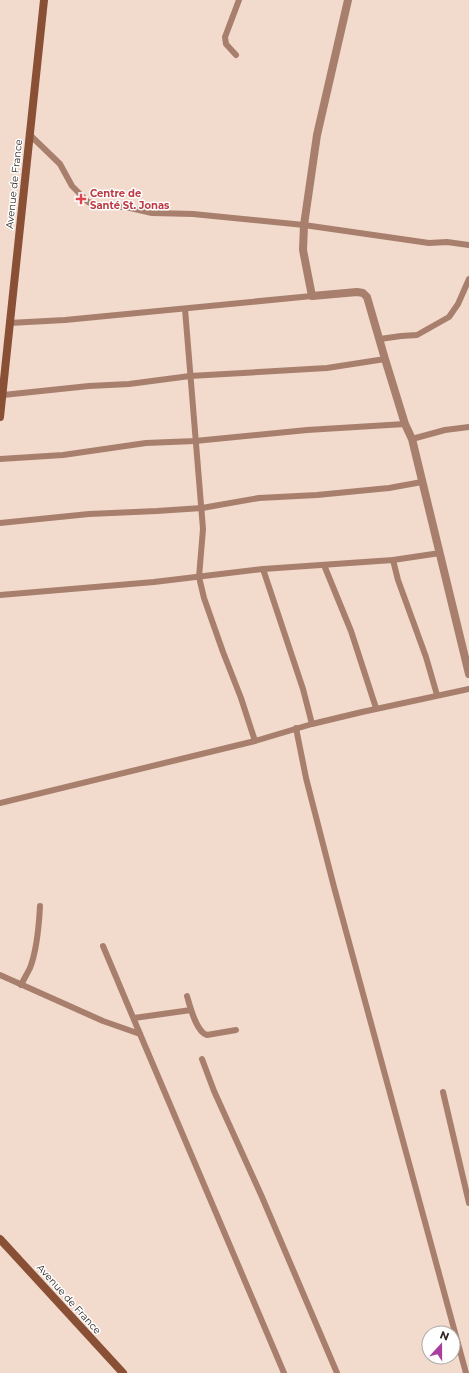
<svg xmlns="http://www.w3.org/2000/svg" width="469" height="1373" viewBox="0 0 469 1373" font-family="Montserrat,sans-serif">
<rect width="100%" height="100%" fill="#f2dacd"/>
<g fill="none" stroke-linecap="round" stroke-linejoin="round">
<!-- minor -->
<g stroke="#a87f6d" stroke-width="6">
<polyline points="236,55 226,44 225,37 239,0"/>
<polyline points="29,134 60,164 72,186 88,202 102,206 126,207 152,213 193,214 304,225 429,243 447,242 469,245"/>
<polyline points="185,309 203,529 199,577 204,598 223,652 241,698 255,741"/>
<polyline points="9,323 65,320 312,296"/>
<polyline points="380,339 401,336 417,335 449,317 458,304 469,279"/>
<polyline points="3,395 89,386 129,384 190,376 327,368 385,359"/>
<polyline points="412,439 445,430 469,427"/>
<polyline points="0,459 63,455 146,443 195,441 307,430 405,424"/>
<polyline points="0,523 89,514 157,511 202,508 259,498 317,495 389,488 422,482"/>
<polyline points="393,560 398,580 426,657 437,695"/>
<polyline points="324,565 351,631 376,708"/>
<polyline points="263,569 303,689 312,724"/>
<polyline points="0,595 154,582 263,569 393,560 440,553"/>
<polyline points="296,728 306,778 334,887 466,1373"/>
<polyline points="0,803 255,741 312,724 362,712 469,689"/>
<polyline points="103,946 140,1034"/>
<polyline points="0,975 103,1021 140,1034 284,1373"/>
<path d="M21,985c3,-6 6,-11 9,-17 7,-18 9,-43 10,-62"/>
<path d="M187,996c3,10 9,36 20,39l29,-5"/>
<polyline points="134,1018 191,1010"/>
<polyline points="202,1059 214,1091 262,1197 337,1373"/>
<polyline points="443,1092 469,1203"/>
</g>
<!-- tertiary -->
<polyline stroke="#a87f6d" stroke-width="8" points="348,0 317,135 304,225 303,250 312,296 357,292 363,293 367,297 385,359 405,424 412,439 469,674"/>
<!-- secondary -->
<g stroke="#8a5035" stroke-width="8">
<polyline points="0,417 44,0"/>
<polyline points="0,1239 123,1373"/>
</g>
</g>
<!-- markers -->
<path fill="#e0444e" stroke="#fff" stroke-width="1.5" d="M79 193h4v4h4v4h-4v4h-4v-4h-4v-4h4z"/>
<g text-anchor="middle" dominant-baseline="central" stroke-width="3" stroke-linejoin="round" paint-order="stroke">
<!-- street labels -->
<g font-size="10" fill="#302722" stroke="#fff">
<text transform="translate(14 184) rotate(-84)">Avenue de France</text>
<text transform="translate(69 1299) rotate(48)">Avenue de France</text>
</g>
<!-- health labels -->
<g font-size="10" font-weight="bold" fill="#be3a42" stroke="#fff" text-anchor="start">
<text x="90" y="193">Centre de<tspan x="90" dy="12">Santé St. Jonas</tspan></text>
</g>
</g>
<!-- north arrow -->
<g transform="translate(441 1345) rotate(21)"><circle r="19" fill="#ffffff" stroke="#aca9a7"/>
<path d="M0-3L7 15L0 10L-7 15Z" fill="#aa3e9e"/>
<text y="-6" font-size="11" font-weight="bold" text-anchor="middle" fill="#302722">N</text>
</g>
</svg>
